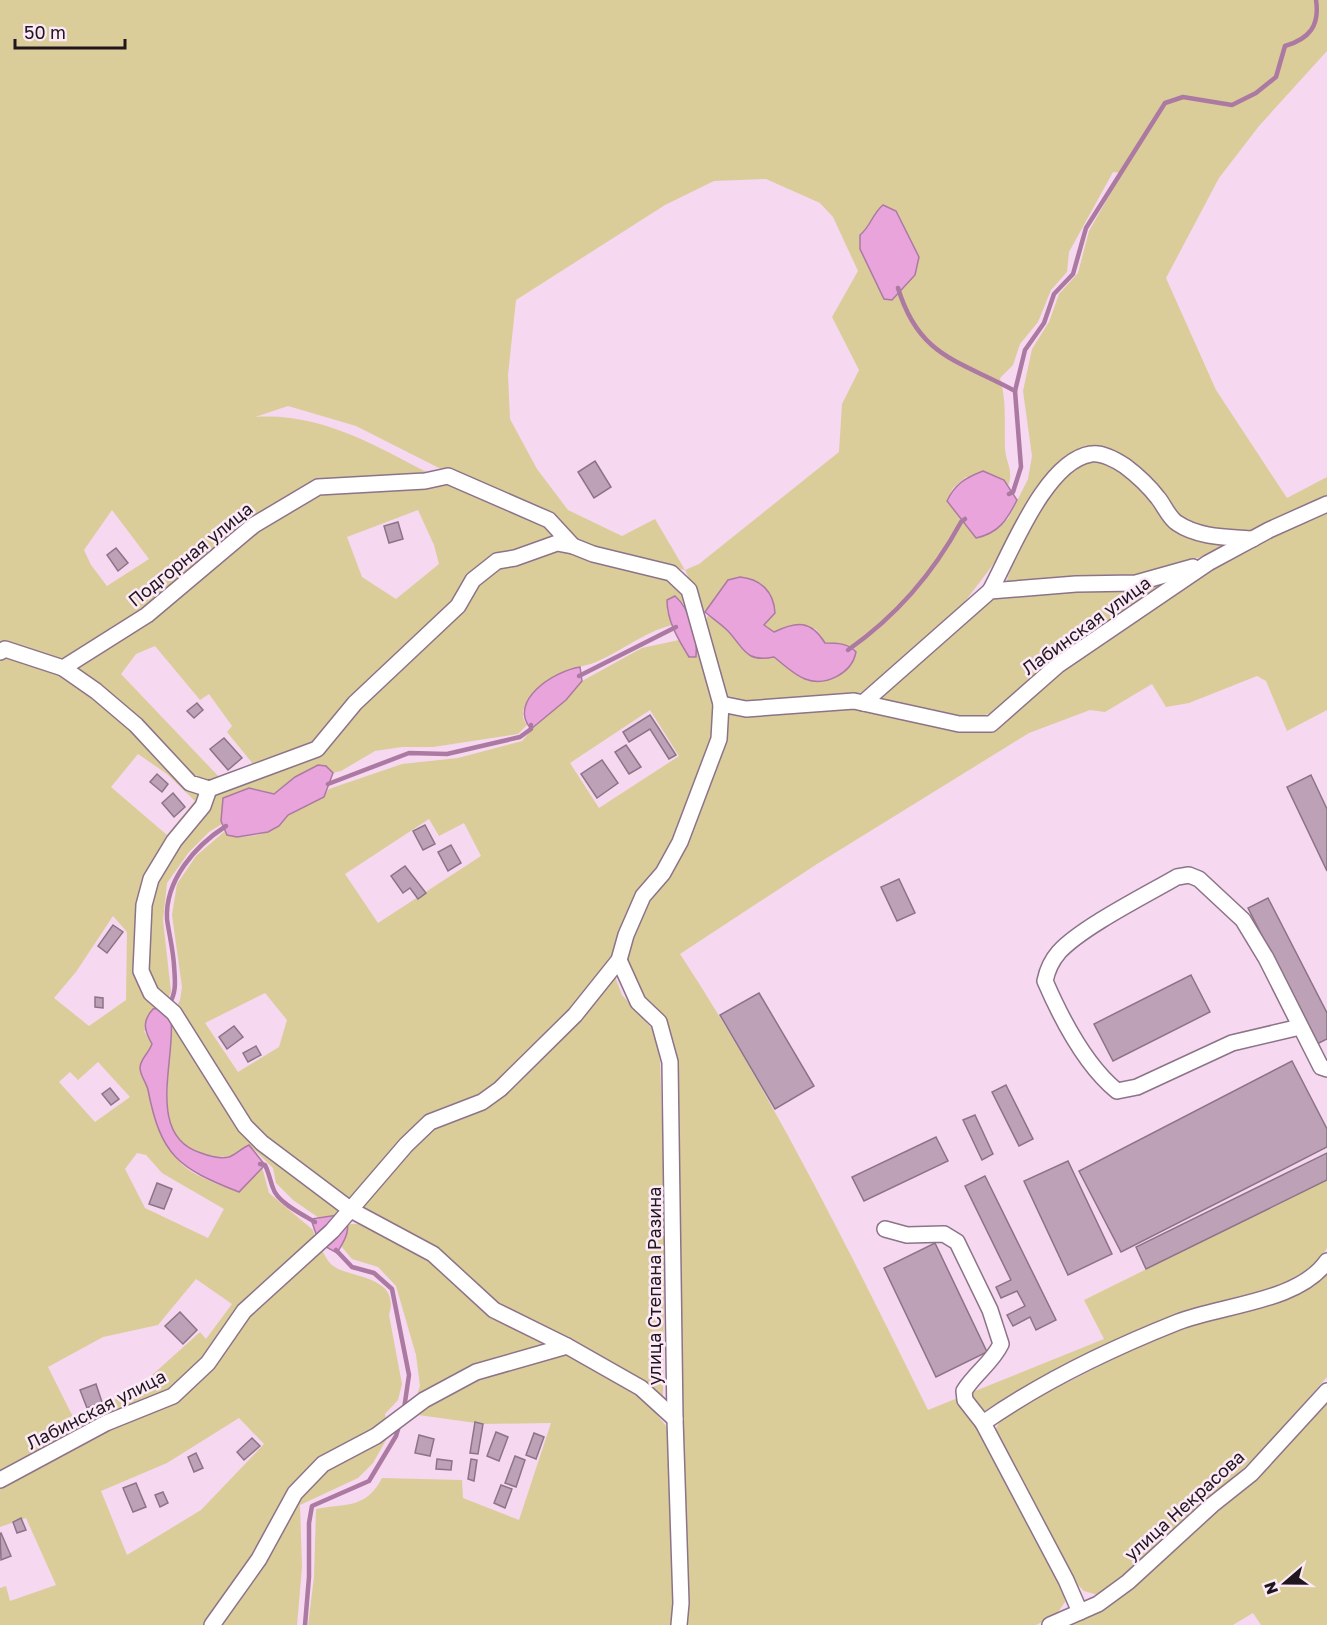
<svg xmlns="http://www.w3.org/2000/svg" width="1327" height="1625" viewBox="0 0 1327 1625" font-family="'Golos Text',sans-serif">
<rect width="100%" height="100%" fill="#f6d8f0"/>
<!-- green -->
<g fill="#dacd9a" fill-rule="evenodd">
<path d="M0,0h1327v51l-68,75 -40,52 -53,100 50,112 71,108 40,-21v22l-74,31 -30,2 -45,-12 -27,-39 -61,-33 -70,68 -25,46 -38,50 -86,76 -19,8 -48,1 -44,7 -29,-2 -10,-12 -15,-69 2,-6c6,5 14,10 19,15 15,16 21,32 47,27l30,22 48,-32 -14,-4h-13l-9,-14 -31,-2 -12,5 -54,-39 -14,19 -20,-42 -103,-24 -35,-33 -108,-45 -83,-42 -68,-20 -33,11c66,-5 123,30 179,59l-112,6 -173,129 -83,52 -60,-17 -6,-5zM1113,172l9,1 -33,58 -11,42 -19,21 -10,28 -17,27 -9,42 9,65 -4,23 -20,40 -32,19 -29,-37 6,-13 13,-11 38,3 4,6c6,-15 -2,-23 -3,-37 -1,-25 2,-47 -5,-71l13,-13 7,-21 18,-22 13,-32 16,-18 2,-20zM766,179l54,24 13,14 25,54 -26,46 27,53 -17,34 -3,48 -140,112 -14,6 -30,-51 -33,17 -54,-26 -31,-41 -27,-50 -2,-44 8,-75 149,-95 49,-24zM875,212l40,63 -31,24 -24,-50v-14l10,-8zM112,510l37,49 -42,27 -16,-21 -7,-15z"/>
<path d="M1097,457l38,22 38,47 59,15 -23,13 -74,25 -129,4c11,-33 38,-98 68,-117 7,-4 16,-6 23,-9z"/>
<path d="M448,479l99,43 19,18 -70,19 -42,49 -137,139 -98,36 -31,-6 -120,-109 188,-140 60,-36zM418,510l16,35 5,19 -43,35 -34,-22 -15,-40zM155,646l45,54 9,-6 23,32 -5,6 26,32 -32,15 -100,-105 15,-20z"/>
<path d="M1327,510v200l-40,21 -21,-50 -9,-5 -68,27 -23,4 -14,-23 -47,28 -15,-2 -61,23 -212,131 -137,90c95,145 171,300 248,456l176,-71 -20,-39 243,-120v68l-10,16 -41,24 -166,58 -92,45 -34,20 -7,17 86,158 2,16 -9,13 -20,10h-350l-13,-565 -32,-61 -13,-39 5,-28 15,-34 28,-33 29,-80 23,-49 -1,-27 147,1 59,16 58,4 69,-63 150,-98 55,-31z"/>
<path d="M557,547l107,29 20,18 1,11 -10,-9 -8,14 5,15c-28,7 -50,26 -76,37 -7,3 -15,4 -23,6 -17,5 -64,35 -46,57l-9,9 -85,13h-31l-27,4 -34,20 -8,2 -7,-7 -31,11 -21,17 -13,-4 -40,31 1,3 -13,8 -20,20 -22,31 -4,37 8,72 -8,19 -19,20 8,13c-3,9 -12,15 -12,24 0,7 6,14 8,21 5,30 17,66 44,83 15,9 31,14 47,20l23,-25 7,26 44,37 2,7 -107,123 -37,33 -171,82v-820l56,12 150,125 115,-40 38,-49 117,-120 24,-17zM138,754l29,20 28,27 -28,34 -56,-48zM113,916l14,16 -1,68 -37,26 -35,-28 22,-26zM98,1062l32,35 -35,25 -36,-40 11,-10 8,8zM137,1153l9,2 16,18 62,36 -16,29 -63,-30 -20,-39zM196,1279l36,25 -26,35 -6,-7 -60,54 -65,35 -27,-54 55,-30 55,-12z"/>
<path d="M1170,581l-172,129c-37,19 -86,-2 -125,-12l111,-96 19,-8z"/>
<path d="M679,640l9,16h8l1,-9 18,61 -2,34 -51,124 -34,43 -12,42 -12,20 -32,39 -76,76 -24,14 -39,14 -95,101 -19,3 -26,-18 -17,-17 -3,-15 -24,-23 -19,12 -19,-1 -19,-6 -15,-12 -6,-10 -4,-27 4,-83 9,-18 2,-13 -10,-72 5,-31 19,-28 29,-25 2,4c15,4 37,1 50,-8 5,-4 8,-10 13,-13 14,-8 31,-12 39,-25l73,-25 56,-6 64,-17 20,-23 24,-18 16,-19 60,-33zM650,710l29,46 -80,52 -29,-45zM429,819l10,17 25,-13 17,33 -103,67 -33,-49zM265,993l22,27 -8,27 -41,25 -33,-49z"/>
<polygon points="614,974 622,995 654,1031 660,1061 665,1212 663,1398 501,1309 359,1210 432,1126 483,1106"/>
<path d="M349,1224h16l70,36 59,55 146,78 30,38 3,194h-365l6,-48 2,-68c31,-6 50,0 66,-31l80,2 1,18 56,22 32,-97 -68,1 -72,-10 9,-28 -4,-31 -20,-69 -18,-19 -26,-8 -11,-13z"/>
<path d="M321,1249c3,4 6,12 11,16 16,14 69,9 57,50l13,69 -4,16 -13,14 4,21 -16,28 -15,15 -58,27 2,62 -5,58h-297v-37l6,-2 4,15 46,-16 -30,-67 -26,9v-44l109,-57 67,-28 72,-86zM239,1418l25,26 -63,66 -74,45 -26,-64 66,-28z"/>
<polygon points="1327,1271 1327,1377 1258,1455 1117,1583 1098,1595 1084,1591 1070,1577 995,1431 1002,1416 1170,1330"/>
<polygon points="1327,1396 1327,1625 1261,1625 1253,1613 1233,1625 1064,1625 1091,1614 1135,1587"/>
</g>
<!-- water -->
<g fill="#e8a4db" stroke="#ac79a2" stroke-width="1.5">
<path d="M883,205l13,6 23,46 -4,18 -23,25 -8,-1 -24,-50v-14c11,-9 12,-21 23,-30z"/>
<path d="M983,471l21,9 13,20c-10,20 -18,33 -41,38l-29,-37c8,-17 18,-23 36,-30z"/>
<path d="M740,577c21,2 34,15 35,36l-11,12 10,7c23,-11 37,-12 51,11 12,0 23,0 31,9 -4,21 -30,35 -51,27 -11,-4 -22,-15 -31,-22 -29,6 -30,-9 -46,-26 -7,-7 -16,-13 -23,-19l23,-32z"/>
<path d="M675,596c15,13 23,41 21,61h-7c-11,-18 -22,-36 -22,-57z"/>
<path d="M580,667l2,14 -16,19 -35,29c-24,-28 23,-58 49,-62z"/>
<polygon points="318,765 326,766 333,773 324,797 288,815 279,826 268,832 237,837 227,835 221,821 223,798 249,788 274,794 295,777"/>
<path d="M159,1008l12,10c5,41 -26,118 30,135 8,3 19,6 28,4 6,-2 13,-9 20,-12l16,20 -26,27c-61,-24 -78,-36 -91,-102 -2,-8 -8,-15 -8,-22 0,-9 9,-15 12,-24 -8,-14 -10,-23 1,-35z"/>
<path d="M338,1215l7,1c7,14 -1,25 -8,37l-18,-10 -8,-24z"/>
</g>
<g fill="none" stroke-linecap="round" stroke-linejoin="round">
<!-- stream -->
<g stroke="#ac79a2" stroke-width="4.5">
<path d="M898,288c21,69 60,72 117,103"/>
<path d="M1009,494l4,-2 8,-25 -6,-76 10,-41 19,-27 10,-29 19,-20 13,-46 79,-125 18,-6 49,8 24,-12 20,-16 9,-31c24,-7 35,-20 31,-46"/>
<path d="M848,650c47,-33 86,-78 113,-128l4,-3"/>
<polyline points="579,676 676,627"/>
<polyline points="328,784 409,753 447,754 520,737 531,729 531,725"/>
<path d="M169,1005c8,-14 6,-24 5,-40 -1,-16 -5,-31 -7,-46 -2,-39 28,-73 59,-93"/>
<path d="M260,1164l5,1c4,8 5,15 8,23 4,14 30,27 42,34"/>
<polyline points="336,1250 352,1267 374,1273 392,1289 409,1375 404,1409"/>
<polyline points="305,1625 309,1577 309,1523 312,1506 369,1481 396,1436 399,1426"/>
</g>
</g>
<!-- building -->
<g fill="#bda1b7" stroke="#8d7388" stroke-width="1.5">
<polygon points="595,461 611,487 594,498 578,472"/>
<polygon points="398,522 403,539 389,543 384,526"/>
<polygon points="116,548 128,563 118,571 107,555"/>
<polygon points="197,703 203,710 194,718 187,711"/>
<polygon points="650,715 676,755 669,759 650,729 629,742 623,732"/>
<polygon points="224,738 242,758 228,770 210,749"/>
<polygon points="626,745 641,767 629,774 615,752"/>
<polygon points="602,760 618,783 597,798 581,774"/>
<polygon points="157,774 168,784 162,792 150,782"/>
<polygon points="1311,775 1327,809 1327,871 1287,787"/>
<polygon points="173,793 185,807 174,817 162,803"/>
<polygon points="425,825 435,844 423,850 413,831"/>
<polygon points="451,845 461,863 448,871 438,852"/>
<polygon points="405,866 426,893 418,899 410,888 403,893 391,876"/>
<polygon points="899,879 915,913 897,921 881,887"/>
<polygon points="1268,898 1327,1013 1327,1039 1317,1044 1248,908"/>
<polygon points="113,925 123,932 107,953 98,946"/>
<polygon points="1191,975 1210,1012 1113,1061 1094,1024"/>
<polygon points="759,993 814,1086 775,1109 720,1015"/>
<polygon points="95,997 103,998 103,1008 95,1007"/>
<polygon points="234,1026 243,1037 227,1049 219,1037"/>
<polygon points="256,1046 261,1055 248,1062 243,1053"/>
<polygon points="1292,1061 1327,1129 1327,1147 1121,1252 1079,1171"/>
<polygon points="1006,1085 1033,1139 1019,1146 992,1092"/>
<polygon points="110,1088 119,1099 111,1105 102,1094"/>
<polygon points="975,1115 993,1154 982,1160 963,1120"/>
<polygon points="936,1137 948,1161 864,1201 852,1177"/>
<polygon points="1327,1153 1327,1180 1146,1269 1136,1247"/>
<polygon points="1068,1161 1112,1254 1068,1275 1024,1181"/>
<polygon points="985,1176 1056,1320 1036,1330 1030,1317 1013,1326 1007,1315 1025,1306 1017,1291 1001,1298 996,1287 1011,1280 965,1186"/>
<polygon points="157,1183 172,1189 164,1209 149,1204"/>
<polygon points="935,1243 987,1352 936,1377 884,1268"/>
<polygon points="180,1312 197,1330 183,1344 165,1326"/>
<polygon points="96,1384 102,1402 87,1408 80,1390"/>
<polygon points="475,1422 483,1424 478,1454 470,1453"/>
<polygon points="496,1432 508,1437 499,1461 487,1456"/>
<polygon points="534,1433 544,1437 536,1459 526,1455"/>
<polygon points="419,1435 434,1439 430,1456 415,1453"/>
<polygon points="252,1438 260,1446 244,1460 237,1452"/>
<polygon points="196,1453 203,1468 194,1472 188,1457"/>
<polygon points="515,1456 525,1460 516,1487 505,1483"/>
<polygon points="437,1459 452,1461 451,1470 436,1469"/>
<polygon points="471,1459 477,1460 474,1481 468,1479"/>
<polygon points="136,1483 146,1507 133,1512 123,1488"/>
<polygon points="501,1485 512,1489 505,1508 494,1503"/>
<polygon points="163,1492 168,1503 160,1507 155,1495"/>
<polygon points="21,1518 26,1530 17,1533 13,1522"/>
<polygon points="1,1533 11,1556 1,1560 0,1534"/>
</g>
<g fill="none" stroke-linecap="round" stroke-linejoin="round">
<defs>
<g id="minor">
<path d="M990,591c20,-36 55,-130 101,-137 10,-2 25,6 34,12 12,9 23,19 33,32 6,7 11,20 19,25 22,15 51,14 76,16"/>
<polyline points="0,652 5,649 63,668 147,615 254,525 318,487 425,481 448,476 549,520 573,546 593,554 671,573 689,590 721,704"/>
<polyline points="63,668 96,691 136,725 190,783 209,789 317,749 355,703 458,606 473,580 497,561 515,558 557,543 573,546"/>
<polyline points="863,703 990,591 1076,584 1136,583 1193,567"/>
<polyline points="209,789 203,806 174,841 151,879 144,905 141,971 151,993 174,1013 245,1126 262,1143 351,1210 433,1254 494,1310 567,1346 641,1388 675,1419"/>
<polyline points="619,960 638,1002 659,1022 670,1062 675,1419 681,1603 679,1625"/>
<path d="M1300,1027l-68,16 -95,44 -20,4c-32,-26 -56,-73 -72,-110 2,-10 7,-21 14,-29 23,-25 87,-57 118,-75l12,-2 10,4 44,41 23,38 55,109 6,2"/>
<path d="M885,1229l22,6 37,-1 13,8 33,68 11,34c-9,19 -26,29 -37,47l1,9 18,23 83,157 14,32"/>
<path d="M983,1423c60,-42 127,-74 195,-101 43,-17 121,-20 149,-61"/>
<polyline points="0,1480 106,1423 173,1396 208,1363 244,1311 332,1231 406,1145 430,1122 482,1102 500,1089 575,1015 619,960 626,935 643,896 663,873 680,842 719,739 721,704 746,709 854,701 959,724 991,724 1058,665 1208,563 1269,530 1327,504"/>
<polyline points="212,1625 259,1559 295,1493 323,1464 376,1436 424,1400 476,1372 567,1346"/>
<polyline points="1050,1625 1098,1604 1128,1582 1212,1505 1251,1474 1327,1391"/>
</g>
</defs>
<!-- minor casing -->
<use href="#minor" stroke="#8d7388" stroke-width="18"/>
<!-- minor -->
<use href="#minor" stroke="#fff" stroke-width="15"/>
</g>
<g text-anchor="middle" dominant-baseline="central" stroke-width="5" stroke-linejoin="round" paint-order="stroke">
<!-- street labels -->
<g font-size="18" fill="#20161e" stroke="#fceaf8">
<text transform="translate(190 554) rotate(-39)">Подгорная улица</text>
<text transform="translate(1086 625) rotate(-36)">Лабинская улица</text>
<text transform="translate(654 1286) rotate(-90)">улица Степана Разина</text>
<text transform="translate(96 1409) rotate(-27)">Лабинская улица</text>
<text transform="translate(1184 1505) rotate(-42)">улица Некрасова</text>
</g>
</g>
<!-- north arrow -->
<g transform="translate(1285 1583) rotate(250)" stroke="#fceaf8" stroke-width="4.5" paint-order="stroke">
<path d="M0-4.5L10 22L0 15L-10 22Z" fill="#20161e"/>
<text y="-9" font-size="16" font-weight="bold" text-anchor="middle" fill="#20161e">N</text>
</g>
<!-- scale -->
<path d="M15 39v9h110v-9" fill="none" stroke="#20161e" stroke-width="3"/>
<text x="24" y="39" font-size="18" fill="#20161e" stroke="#fceaf8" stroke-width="4.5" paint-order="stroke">50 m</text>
</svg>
